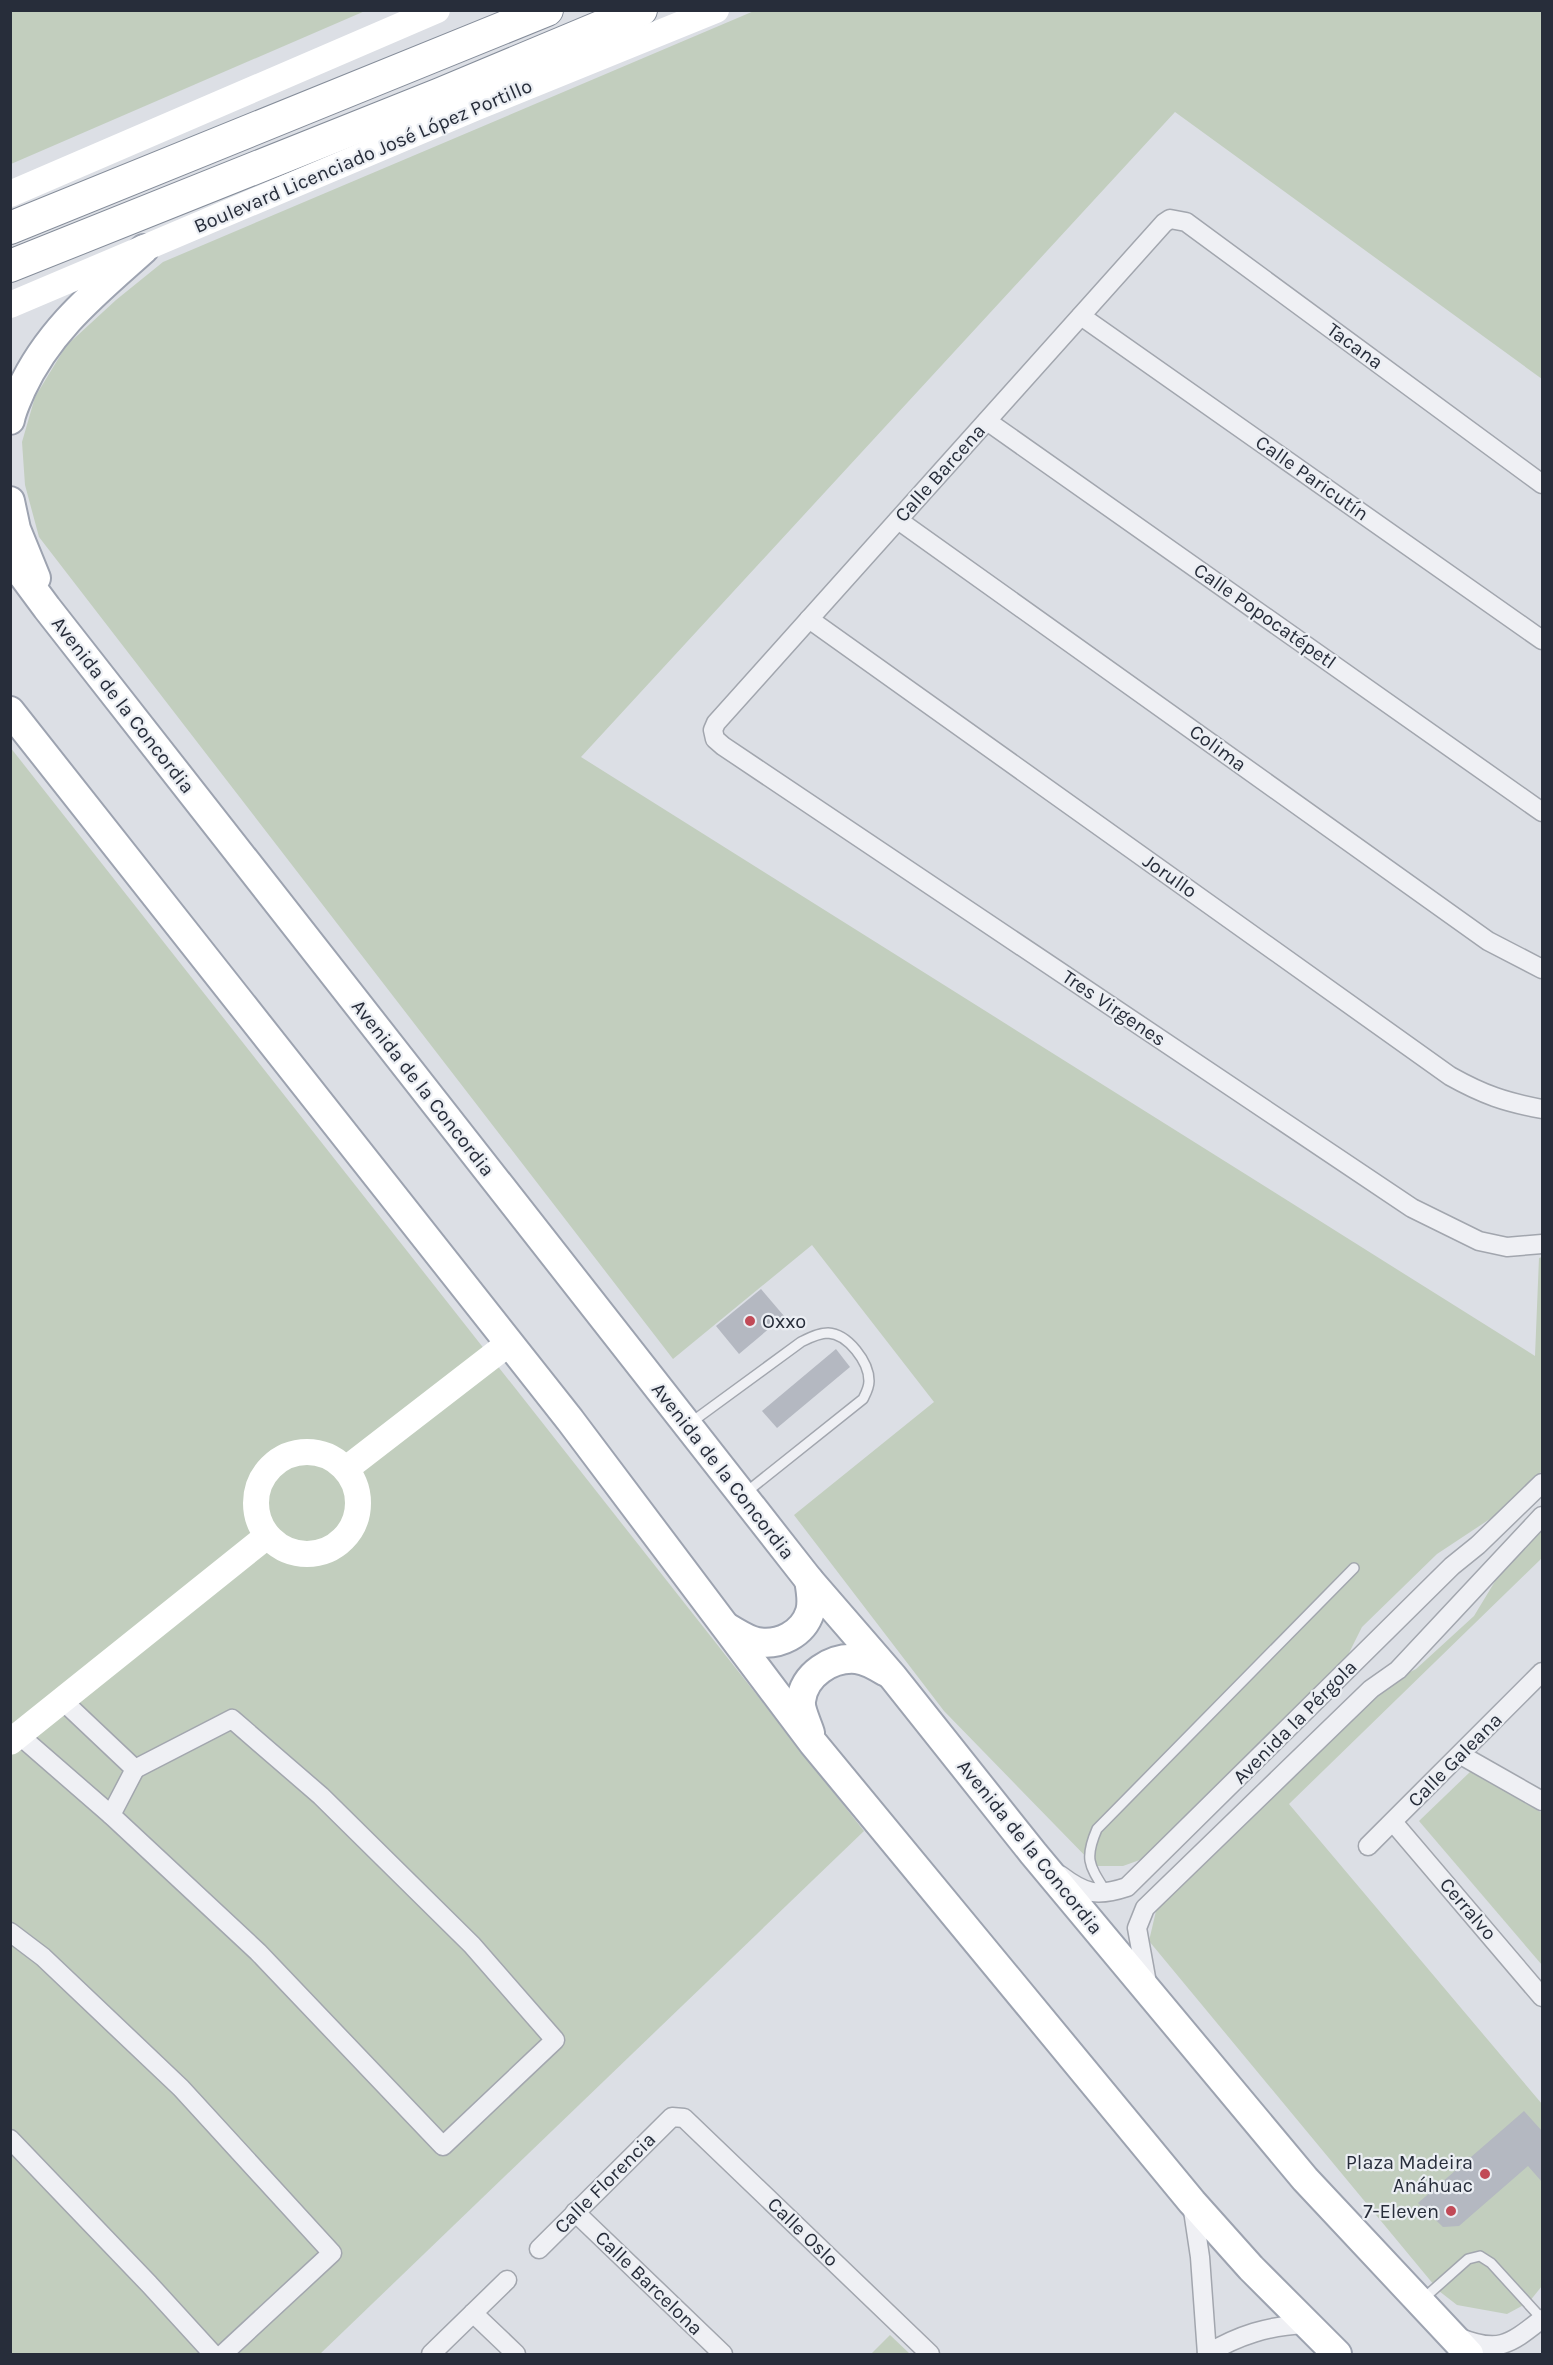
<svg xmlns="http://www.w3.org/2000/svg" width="1553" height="2365" viewBox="0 0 1553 2365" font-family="Karla,sans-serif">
<rect width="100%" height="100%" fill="#dcdfe5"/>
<!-- green -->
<g fill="#c2cebe">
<polygon points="11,10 365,10 365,11 11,164"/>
<polygon points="754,11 1542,11 1542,379 1175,112 581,757 1535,1356 1539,1258 1542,1257 1542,1471 1496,1515 1437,1554 1362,1627 1342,1667 1148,1857 1123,1866 1095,1866 944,1711 794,1515 934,1402 812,1245 673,1359 39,537 25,485 22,442 35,397 66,346 116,300 163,262"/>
<polygon points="10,747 864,1831 320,2354 11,2354"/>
<polygon points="1542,1522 1542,1558 1289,1804 1542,2104 1542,2286 1529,2302 1507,2314 1457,2305 1439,2291 1149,1941 1159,1898 1384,1685 1416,1669 1474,1616 1514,1550"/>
<polygon points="1471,1771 1542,1813 1542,1965 1419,1821"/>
<polygon points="890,2335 910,2354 871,2354"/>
</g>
<!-- building -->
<g fill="#b4b8c1">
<polygon points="761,1289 784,1316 739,1354 716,1326"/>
<polygon points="836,1349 850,1367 777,1428 762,1411"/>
<polygon points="1524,2111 1542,2131 1542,2182 1528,2166 1459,2226 1443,2227 1418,2203"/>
</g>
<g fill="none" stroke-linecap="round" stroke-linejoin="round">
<defs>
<g id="lane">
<path d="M689,1424l112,-82c8,-4 17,-9 27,-9 20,1 41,29 41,48 0,7 -3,12 -6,18l-119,95"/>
<path d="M1106,1892c-17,-27 -22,-33 -9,-63l257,-261"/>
<polyline points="1423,2299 1468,2259 1480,2256 1491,2263 1542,2319"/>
</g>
<g id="street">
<polyline points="1081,316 1542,640"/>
<polyline points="987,421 1542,812"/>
<polyline points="1542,484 1186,222 1170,219 1164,223 716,723 713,730 715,739 723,746 1412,1208 1479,1241 1507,1247 1542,1244"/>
<polyline points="898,520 1488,941 1542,969"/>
<path d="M809,619l641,457c34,19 55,26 92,33"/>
<polyline points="19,1735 111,1815 135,1769 62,1700"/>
<polyline points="1461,1755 1542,1801"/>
<polyline points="111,1815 258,1952 443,2146 555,2040 472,1945 321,1796 232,1719 135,1769"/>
<polyline points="1393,1822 1542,1997"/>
<polyline points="1368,1846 1542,1672"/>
<path d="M1060,1875c25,19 37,22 67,12l325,-321 26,-21 64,-62"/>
<polyline points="10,1932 43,1957 181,2088 332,2253 223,2354"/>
<polyline points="1147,1983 1137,1928 1145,1908 1371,1689 1398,1670 1542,1516"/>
<polyline points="10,2139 149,2284 213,2354"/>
<polyline points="1192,2204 1200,2257 1207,2354"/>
<polyline points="575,2212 723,2354"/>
<polyline points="539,2249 672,2117 684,2118 930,2354"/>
<polyline points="473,2313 516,2354"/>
<path d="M1458,2337c41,17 52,7 84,-18"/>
<polyline points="431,2354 507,2280"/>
<path d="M1207,2354c32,-19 61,-28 98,-30"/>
</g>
<g id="primary">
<path d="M10,420c2,-11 7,-20 11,-30 28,-61 75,-98 123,-141"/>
<polyline points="10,501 16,529 36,578"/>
<polyline points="10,558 47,608 809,1580 893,1677 1033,1853 1305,2179 1469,2354"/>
<polyline points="10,711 570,1420 813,1743 1192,2202 1251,2268 1337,2354"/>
<path d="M728,1628c9,5 19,12 29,14 22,4 46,-8 53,-30 3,-10 1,-21 -1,-32"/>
<path d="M810,1733c-3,-10 -10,-23 -9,-32 3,-27 31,-44 55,-42 11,1 22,8 30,13"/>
</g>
<g id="highway">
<polyline points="10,228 547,10"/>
<polyline points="10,266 440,94 641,10"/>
</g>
</defs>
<!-- lane casing -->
<use href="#lane" stroke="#a2a6ae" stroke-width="12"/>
<!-- street casing -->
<use href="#street" stroke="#a2a6ae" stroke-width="21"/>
<!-- primary casing -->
<use href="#primary" stroke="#9da3b0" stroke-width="32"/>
<!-- highway casing -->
<use href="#highway" stroke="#858d9a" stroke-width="34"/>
<!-- lane -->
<use href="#lane" stroke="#eff0f4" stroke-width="9"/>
<!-- street -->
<use href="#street" stroke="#eff0f4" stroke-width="18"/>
<!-- secondary -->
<g stroke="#fff" stroke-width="26">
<polyline points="10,194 437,10"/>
<polyline points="10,305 477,107 716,10"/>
<circle cx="307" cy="1503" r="51"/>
<polyline points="346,1469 509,1343"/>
<polyline points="10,1742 267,1536"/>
</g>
<!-- primary -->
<use href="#primary" stroke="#fff" stroke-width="28"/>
<!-- highway -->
<use href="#highway" stroke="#fff" stroke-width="32"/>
</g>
<!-- markers -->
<g fill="#c14a57" stroke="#ebeef3" stroke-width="2">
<circle cx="750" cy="1321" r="6"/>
<circle cx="1485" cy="2174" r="6"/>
<circle cx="1451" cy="2211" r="6"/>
</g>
<g text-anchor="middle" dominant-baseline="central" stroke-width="4.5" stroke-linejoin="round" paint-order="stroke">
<!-- street labels -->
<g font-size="20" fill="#272d3a" stroke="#ebeef3">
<text transform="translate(363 156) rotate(-23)">Boulevard Licenciado José López Portillo</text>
<text transform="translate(1355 346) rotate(36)">Tacana</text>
<text transform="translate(940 473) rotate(-48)">Calle Barcena</text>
<text transform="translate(1312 478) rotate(35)">Calle Paricutín</text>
<text transform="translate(1265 616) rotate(35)">Calle Popocatépetl</text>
<text transform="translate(123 705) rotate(52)">Avenida de la Concordia</text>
<text transform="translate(1218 748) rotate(36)">Colima</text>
<text transform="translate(1170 876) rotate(35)">Jorullo</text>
<text transform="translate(1114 1008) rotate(34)">Tres Virgenes</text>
<text transform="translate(423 1088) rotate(52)">Avenida de la Concordia</text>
<text transform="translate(723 1471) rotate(52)">Avenida de la Concordia</text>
<text transform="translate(1295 1722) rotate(-45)">Avenida la Pérgola</text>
<text transform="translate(1455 1760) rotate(-45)">Calle Galeana</text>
<text transform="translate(1030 1847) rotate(51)">Avenida de la Concordia</text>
<text transform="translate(1468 1909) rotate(49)">Cerralvo</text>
<text transform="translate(605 2183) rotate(-45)">Calle Florencia</text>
<text transform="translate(803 2232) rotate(44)">Calle Oslo</text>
<text transform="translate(649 2283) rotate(44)">Calle Barcelona</text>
</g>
<!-- poi labels -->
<g font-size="20" fill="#272d3a" stroke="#ebeef3" text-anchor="end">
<text x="762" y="1321" text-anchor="start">Oxxo</text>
<text x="1473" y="2162">Plaza Madeira<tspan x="1473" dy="23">Anáhuac</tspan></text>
<text x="1439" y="2211">7-Eleven</text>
</g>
</g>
<!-- border -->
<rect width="1553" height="2365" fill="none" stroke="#272d3a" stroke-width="24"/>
</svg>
